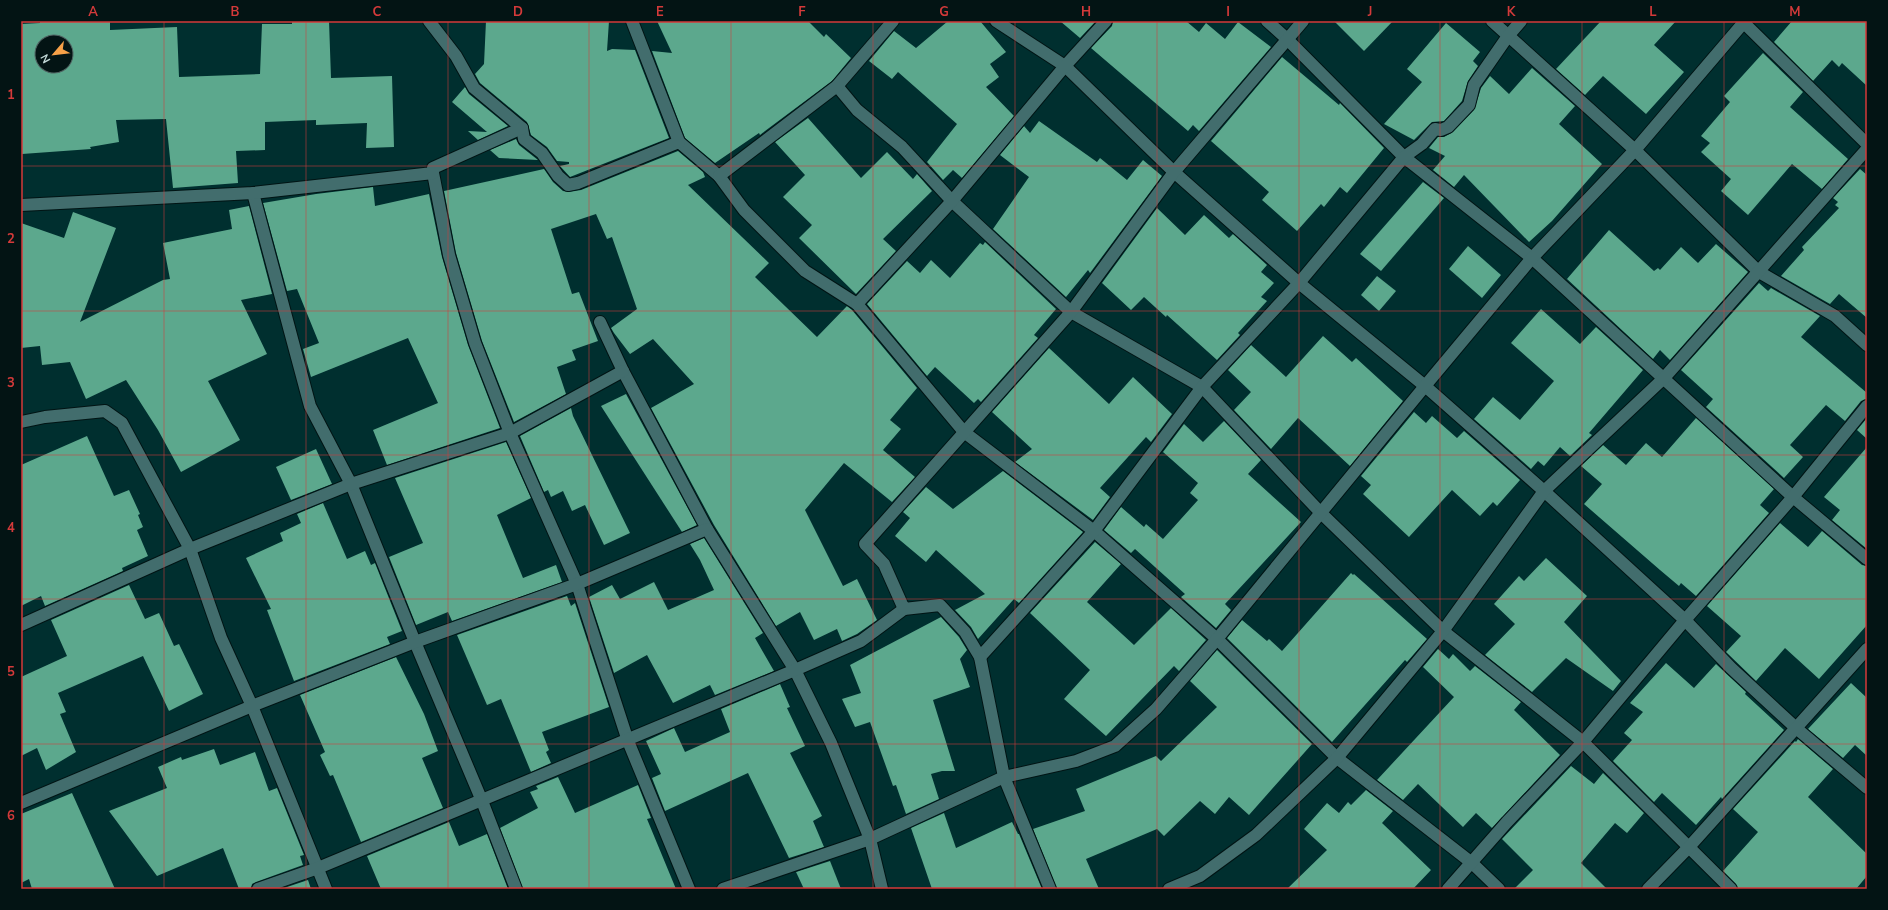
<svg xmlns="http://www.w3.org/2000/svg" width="1888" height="910" viewBox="0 0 1888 910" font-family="'Nunito Sans',sans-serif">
<rect width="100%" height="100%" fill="#002f2f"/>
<!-- building -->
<g fill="#5ca88d" fill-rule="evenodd">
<path d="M40,21h70v9l67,-3 2,50 81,-3 2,-50h30v-3h37l2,57 61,-2 2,71 -28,1 1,-25 -51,2v-5l-51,2v28l-29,1 2,32 -65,5 -7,-69 -50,1 3,22 -29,5 1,2 -69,5 -1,-130 19,-1zM42,42h24v24h-24z"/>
<polygon points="486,21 609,21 607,51 612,49 635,50 669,138 570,177 560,166 569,164 569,162 557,161 547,147 531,135 527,122 480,83 475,74 484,64"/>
<polygon points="657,21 808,21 824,37 826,34 851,58 832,81 765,131 760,135 759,133 715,163 685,138 652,51 672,53"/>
<polygon points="948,21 980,21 1006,52 990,64 999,77 986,87 1014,116 962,178 953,170 943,180 927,162 957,124 898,72 892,79 869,61 894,31 916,48"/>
<polygon points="1060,21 1096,21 1080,38"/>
<polygon points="1113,21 1186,21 1199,32 1206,23 1225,39 1238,22 1271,47 1199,131 1193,125 1188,131 1091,48 1112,26"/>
<polygon points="1334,21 1393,21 1364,51"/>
<polygon points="1601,21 1676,21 1654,45 1684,72 1646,114 1603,76 1585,95 1556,69"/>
<polygon points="1792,21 1867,21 1867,86 1842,63 1839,67 1832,60 1813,81 1774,42"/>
<polygon points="1446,23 1480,52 1473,61 1478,66 1468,81 1462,101 1444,121 1432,122 1414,140 1384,124 1422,82 1407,69"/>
<polygon points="1763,53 1803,92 1790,107 1848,159 1822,189 1792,164 1748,215 1721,191 1731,179 1701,152 1710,143 1701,136 1730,102 1724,96"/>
<polygon points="1282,57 1339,105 1340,103 1384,148 1347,193 1340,187 1324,207 1321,204 1297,231 1262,200 1269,192 1211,141"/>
<polygon points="1532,68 1575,106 1559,124 1602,164 1552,221 1529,242 1464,175 1454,187 1433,170 1445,156 1429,148 1438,137 1444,137 1453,132 1474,110 1481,88 1490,76 1509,94"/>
<polygon points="465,87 469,94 508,126 478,140 468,131 487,132 452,102"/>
<polygon points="808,118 861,178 887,152 913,179 917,174 932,191 883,239 896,251 856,294 799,238 812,225 783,197 805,175 775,142"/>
<polygon points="1039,121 1097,162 1100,158 1127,180 1143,160 1162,176 1090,273 1088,270 1066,297 993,229 1029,177 1000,155 1024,126 1030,133"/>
<polygon points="516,139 519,145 538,160 499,158 490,150"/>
<polygon points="678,151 703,172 705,177 688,185 769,263 755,277 817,337 847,306 852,310 917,388 890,420 901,429 883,450 915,477 892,502 844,463 805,510 843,586 857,579 877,620 857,634 842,641 837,629 814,640 800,612 776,626 714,525 651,408 694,384 653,339 630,354 614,333 611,328 637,309 612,237 607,239 596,214 551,229 572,294 579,292 598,341 572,350 576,360 557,367 566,394 514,422 482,341 456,253 444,191 544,169 553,182 563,191 569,192 581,190"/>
<polygon points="1860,169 1867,175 1867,318 1839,294 1830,304 1781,276 1804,250 1802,247 1839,208 1835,205 1838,202 1833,198"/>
<polygon points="1423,182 1444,198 1381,271 1360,254"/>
<polygon points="373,187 375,206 429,194 442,257 468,345 500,428 387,465 373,430 438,403 408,338 311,377 303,349 319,343 297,289 287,291 263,203 316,194"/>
<polygon points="249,206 272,294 241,300 267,354 208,381 240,440 181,472 158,430 126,380 86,399 70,362 42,365 40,346 21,348 21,223 64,238 73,212 116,228 80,322 163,280 170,279 163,243 232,229 229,210"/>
<polygon points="1157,208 1185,235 1204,215 1229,238 1233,234 1267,265 1261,272 1274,283 1261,297 1267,301 1238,333 1240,335 1217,360 1167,315 1166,317 1144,297 1131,310 1102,283"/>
<polygon points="1609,230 1654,271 1658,268 1660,270 1681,247 1698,263 1716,244 1748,272 1670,360 1660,350 1653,359 1567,279"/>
<polygon points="985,242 1056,309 1034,335 1038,338 981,402 978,399 974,403 935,367 927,376 867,304 907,261 920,273 931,260 950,278 980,243 983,245"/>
<polygon points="1468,246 1501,275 1482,298 1449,269"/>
<polygon points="1377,276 1396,291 1379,311 1361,295"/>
<polygon points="1759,283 1768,291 1771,288 1820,316 1801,337 1867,393 1867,399 1861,401 1845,421 1826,405 1790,445 1803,457 1784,478 1706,407 1713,399 1681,370"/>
<polygon points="1541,309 1580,344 1596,327 1643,370 1589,433 1592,435 1570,456 1560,447 1544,466 1538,461 1531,469 1474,419 1493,397 1520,420 1554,381 1511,343"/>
<polygon points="1323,336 1352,362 1356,358 1403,401 1350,466 1298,418 1271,449 1234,410 1251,392 1228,370 1251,345 1286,377"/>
<polygon points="1049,348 1109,404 1133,377 1172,414 1151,442 1146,437 1100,488 1110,497 1093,520 1015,462 1032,449 992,412"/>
<polygon points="626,394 697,525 682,532 601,406"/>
<polygon points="571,408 573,416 630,533 604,545 585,505 572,511 563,491 551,497 548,490 544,492 520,436"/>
<polygon points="1414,412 1426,423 1432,416 1457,438 1464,431 1520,480 1497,506 1493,502 1480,516 1452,490 1409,537 1363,494 1371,485 1361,476"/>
<polygon points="1696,418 1774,489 1760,505 1769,513 1696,596 1681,583 1679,586 1660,570 1584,504 1602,484 1581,466 1603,445 1626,465 1646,443 1662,457"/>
<polygon points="1867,418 1867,439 1857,430"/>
<polygon points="1224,421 1261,460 1248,474 1301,522 1225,604 1231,610 1216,628 1181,597 1185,594 1135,549 1131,553 1104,530 1121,507 1144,527 1146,524 1163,539 1198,500 1190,493 1198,483 1163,452 1184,424 1203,442"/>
<polygon points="87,436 114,496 129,490 140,514 138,515 143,527 137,530 148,556 122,568 123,571 45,606 41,596 21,606 21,465"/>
<polygon points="506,442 531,498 497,515 523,578 556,565 562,582 452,621 448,612 416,625 389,557 423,543 395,478"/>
<polygon points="1867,447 1867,549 1832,520 1840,510 1824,497"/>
<polygon points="316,449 332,484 291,500 276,467"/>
<polygon points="1003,471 1083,532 1019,603 1014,599 978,639 971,627 955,610 985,594 936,550 926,562 895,536 910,518 903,512 926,487 953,509"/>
<polygon points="323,503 347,559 365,551 371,565 375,563 402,631 387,637 390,644 294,681 267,610 271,609 246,558 283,541 280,533 301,523 297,514"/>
<polygon points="1780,523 1808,547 1822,531 1862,565 1867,566 1867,625 1819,679 1785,648 1756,681 1726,652 1741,636 1707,606"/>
<polygon points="704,538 763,633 755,638 774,671 715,695 710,685 673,703 647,655 614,673 589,597 612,585 620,599 654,582 668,610 714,590 700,560 690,544"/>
<polygon points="1095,542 1121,564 1087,602 1134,645 1171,608 1206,640 1179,671 1174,666 1106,736 1064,699 1090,670 1030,613"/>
<polygon points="1546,558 1587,596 1564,622 1621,681 1613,691 1566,658 1532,692 1485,655 1515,624 1494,604 1519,576 1524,581"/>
<polygon points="1351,573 1353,575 1354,574 1427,639 1407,662 1405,660 1332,742 1227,638 1242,620 1267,641 1269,639 1282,651"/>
<polygon points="129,585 145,619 159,613 174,646 179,644 203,694 169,711 143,656 58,693 66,712 60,714 76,752 46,770 37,748 21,756 21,677 67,656 51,620"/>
<polygon points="567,596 571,606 575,603 609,707 542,732 549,750 546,752 551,763 531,772 501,699 487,705 457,635"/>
<polygon points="941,617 959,637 967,650 960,659 970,687 933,700 955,771 942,771 931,774 939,799 906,814 896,785 893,786 870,722 855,727 842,699 861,693 850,665"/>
<polygon points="1438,649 1449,659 1453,654 1470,671 1475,666 1521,702 1514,710 1560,755 1492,828 1476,813 1463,827 1418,784 1403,800 1377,780 1454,697 1423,667"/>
<polygon points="1217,650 1312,744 1249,815 1229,797 1215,814 1200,801 1164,836 1157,829 1086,859 1099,889 1057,889 1033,829 1085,811 1076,789 1156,756 1161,761 1217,707 1190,681"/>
<polygon points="396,657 424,714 438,751 422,758 443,808 361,842 333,775 330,776 320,755 325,752 300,695"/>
<polygon points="1666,663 1694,688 1716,664 1746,692 1745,694 1784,730 1722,799 1721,797 1696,825 1662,793 1654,802 1613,761 1632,740 1624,733 1643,712 1630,703"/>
<polygon points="1851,683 1867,698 1867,756 1855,745 1843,758 1808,729"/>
<polygon points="780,684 790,707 787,708 805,746 790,753 822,816 813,821 824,847 789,858 748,773 665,811 652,778 661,774 646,741 674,728 685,752 730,732 721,709"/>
<polygon points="1798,739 1833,769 1808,797 1867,854 1867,876 1856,889 1738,889 1736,884 1723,871 1758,832 1733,809 1795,741 1796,742"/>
<polygon points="214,749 220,765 255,752 269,791 277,788 304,855 300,856 303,865 256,882 252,884 251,889 239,889 223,848 157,876 109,811 167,788 158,767 181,757 182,760"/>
<polygon points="1571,766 1594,784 1603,773 1644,813 1627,833 1615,823 1581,863 1607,889 1514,889 1533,870 1502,839"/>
<polygon points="558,777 575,813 638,785 651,818 647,819 676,889 523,889 500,828 538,808 530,792 538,789 536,786"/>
<polygon points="1366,790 1393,811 1382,823 1431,870 1413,889 1287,889 1327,850 1304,829 1327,803 1339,813 1348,802 1351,805"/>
<polygon points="72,793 115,889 32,889 29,879 21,883 21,814"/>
<polygon points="944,813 956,848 1012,822 1018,834 1019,834 1042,889 932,889 911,828"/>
<polygon points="449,822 459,846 487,834 508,889 381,889 367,856"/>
<polygon points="830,861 841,889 804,889 796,872"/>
<polygon points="308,880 311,889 281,889"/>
</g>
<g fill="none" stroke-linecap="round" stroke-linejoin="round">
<defs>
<g id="minor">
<polyline points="429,21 456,56 474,88 522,128 524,139 542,153 558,176 568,185 578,183 679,142 719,176 744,210 805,271 857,304 964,432 1094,531 1217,639 1337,758 1472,863 1499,889"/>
<polyline points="632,21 679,142"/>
<polyline points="996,21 1065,66 1174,172 1299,283 1425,386 1544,491 1685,620 1731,668 1796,728 1867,788"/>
<polyline points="1267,21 1287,39 1404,157 1532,258 1793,497 1867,559"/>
<polyline points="1492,21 1635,150 1759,272 1835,316 1867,345"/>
<polyline points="1742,21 1867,144"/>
<polyline points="837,86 857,110 902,147 952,201 1071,312 1202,387 1321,513 1443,631 1583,742 1731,889"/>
<polyline points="433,173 449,255 475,343 510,433 577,584 628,741 689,889"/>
<polyline points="719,176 837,86 893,21"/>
<polyline points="253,193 310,406 351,484 415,642 482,801 516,889"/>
<polyline points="21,205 253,193 433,173 433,168 522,128"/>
<polyline points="857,304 952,201 1065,66 1106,21"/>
<polyline points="600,322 623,371 707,529 795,670 831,743 870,839 882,889"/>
<polyline points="21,422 45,417 105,411 122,423 190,549 221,638 252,706 326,889"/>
<polyline points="21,625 190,549 351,484 510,433 623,371"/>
<polyline points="980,657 1094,531 1202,387 1299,283 1404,157 1422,144 1435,129 1441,130 1448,127 1469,105 1474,85 1508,36 1521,21"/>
<polyline points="21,803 252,706 415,642 577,584 707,529"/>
<polyline points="258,889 318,868 795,670 861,641 904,609"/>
<polyline points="723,889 870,839 1004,777 1076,761 1115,746 1156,709 1217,639 1425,386 1532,258 1635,150 1745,21"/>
<polyline points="1050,889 1004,777 980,657 965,632 940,605 904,609 884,564 865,544 1071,312 1174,172 1303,21"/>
<polyline points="1169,889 1200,876 1256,835 1337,758 1443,631 1544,491 1664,378 1867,149"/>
<polyline points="1448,889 1507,822 1583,742 1685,620 1793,497 1867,406"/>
<polyline points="1648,889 1689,847 1867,649"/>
</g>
</defs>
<!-- minor casing -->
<use href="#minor" stroke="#011414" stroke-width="14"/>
<!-- minor -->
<use href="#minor" stroke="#426d6d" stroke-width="12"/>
</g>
<!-- grid -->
<path fill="none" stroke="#d43a3a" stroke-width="1" stroke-opacity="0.55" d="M164,21v868M306,21v868M448,21v868M589,21v868M731,21v868M873,21v868M1015,21v868M1157,21v868M1299,21v868M1440,21v868M1582,21v868M1724,21v868M21,166h1846M21,311h1846M21,455h1846M21,599h1846M21,744h1846"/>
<!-- border -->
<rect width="1888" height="910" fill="none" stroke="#031414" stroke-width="44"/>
<!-- north arrow -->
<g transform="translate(54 54) rotate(242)"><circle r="19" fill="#031414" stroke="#506362"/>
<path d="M0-3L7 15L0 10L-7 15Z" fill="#f7a148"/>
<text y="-6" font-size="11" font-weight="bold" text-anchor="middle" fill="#c3d9d8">N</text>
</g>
<rect x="22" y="22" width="1844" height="866" fill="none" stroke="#d43a3a" stroke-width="1.5"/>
<g font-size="13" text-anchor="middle" font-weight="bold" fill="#d43a3a">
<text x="93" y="16">A</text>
<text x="235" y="16">B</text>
<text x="377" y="16">C</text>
<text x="518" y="16">D</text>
<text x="660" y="16">E</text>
<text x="802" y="16">F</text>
<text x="944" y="16">G</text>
<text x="1086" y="16">H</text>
<text x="1228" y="16">I</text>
<text x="1370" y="16">J</text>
<text x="1511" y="16">K</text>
<text x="1653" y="16">L</text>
<text x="1795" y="16">M</text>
<text x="11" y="99">1</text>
<text x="11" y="243">2</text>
<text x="11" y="387">3</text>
<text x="11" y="532">4</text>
<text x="11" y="676">5</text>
<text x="11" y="820">6</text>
</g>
</svg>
